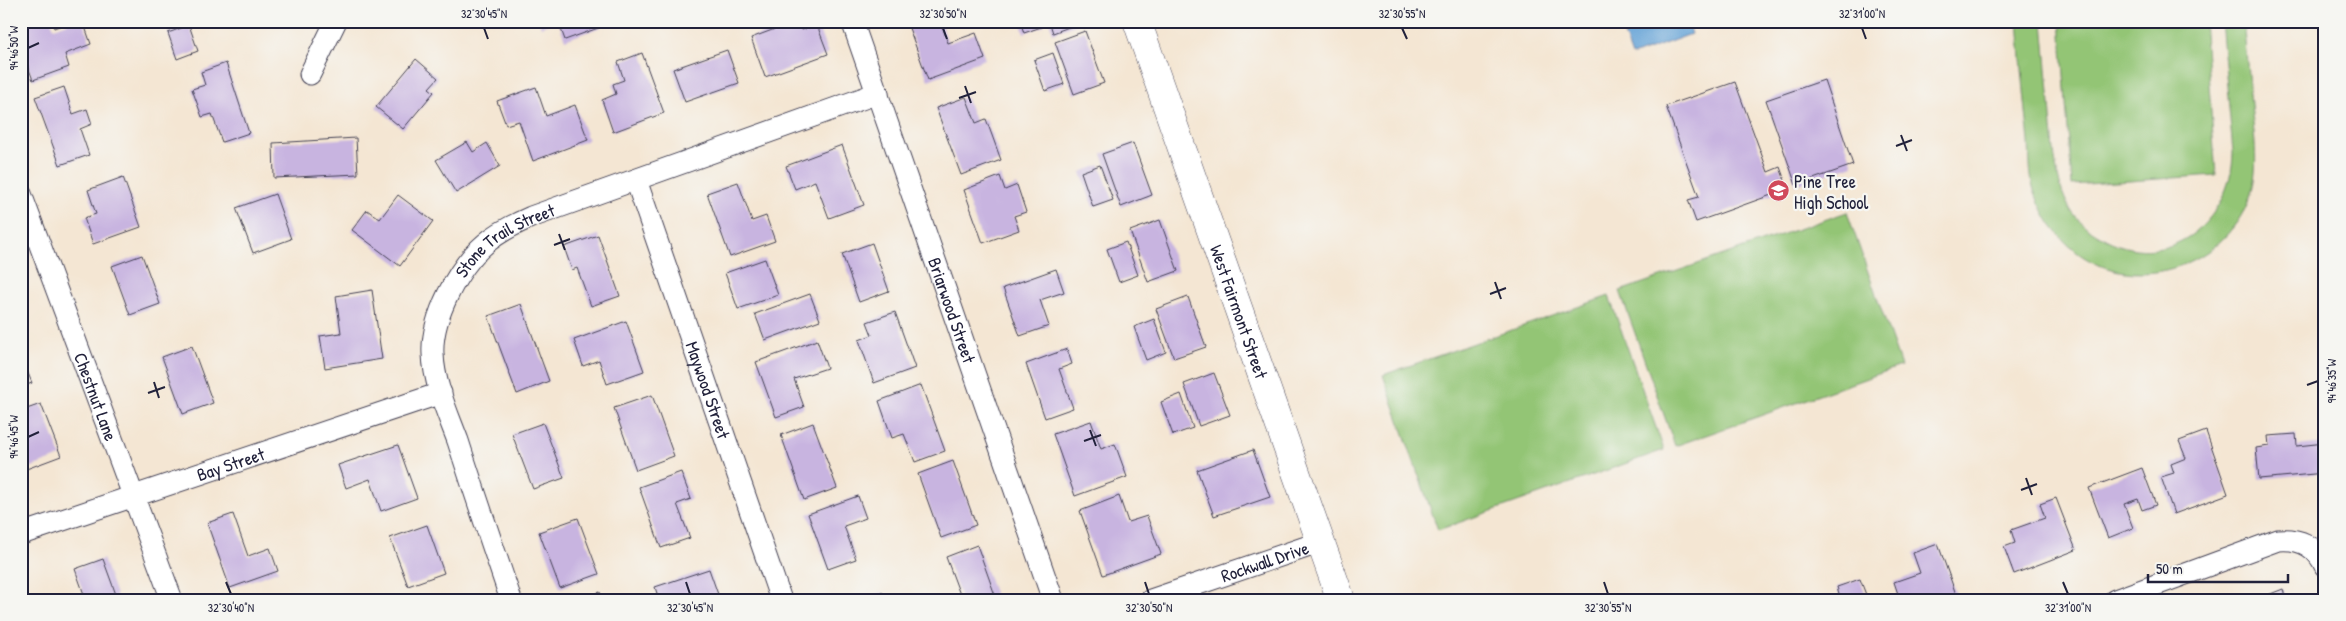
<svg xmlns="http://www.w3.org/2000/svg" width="2346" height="621" viewBox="0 0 2346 621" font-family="'Patrick Hand',sans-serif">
<rect width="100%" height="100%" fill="#f6f6f2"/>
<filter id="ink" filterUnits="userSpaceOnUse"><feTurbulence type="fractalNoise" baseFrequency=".02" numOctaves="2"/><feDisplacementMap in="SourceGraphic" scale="10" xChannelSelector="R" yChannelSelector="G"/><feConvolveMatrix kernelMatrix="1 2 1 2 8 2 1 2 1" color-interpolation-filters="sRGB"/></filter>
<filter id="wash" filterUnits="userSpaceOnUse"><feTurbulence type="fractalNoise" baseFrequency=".0096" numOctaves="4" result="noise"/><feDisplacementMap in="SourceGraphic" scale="20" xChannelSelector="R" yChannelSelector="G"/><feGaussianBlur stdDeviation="1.12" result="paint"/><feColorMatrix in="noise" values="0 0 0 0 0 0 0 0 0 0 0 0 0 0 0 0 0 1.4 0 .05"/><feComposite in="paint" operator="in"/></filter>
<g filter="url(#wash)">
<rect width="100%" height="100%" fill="#f4e6d3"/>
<!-- green -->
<g fill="#93c575" stroke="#5a7458">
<path d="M2018,21h25c3,32 5,63 8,95 3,31 3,65 19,93 7,12 18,20 30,27 66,40 132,-14 133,-84l-12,-131h22c3,28 5,56 8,83 3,32 10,67 -3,98 -32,76 -140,99 -192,29 -8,-9 -14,-22 -19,-33 -8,-16 -7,-38 -8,-56 -4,-40 -8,-80 -11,-121z"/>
<polygon points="2060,21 2204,21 2216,175 2072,185"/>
<polygon points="1847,212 1901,366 1675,446 1620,291"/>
<polygon points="1609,296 1664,450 1438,530 1383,375"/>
</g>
<!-- water -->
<polygon fill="#65a3d7" stroke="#446289" points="1619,21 1687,21 1691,34 1632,56"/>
<g id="blocks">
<!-- building -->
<g fill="#c8b4e0">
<polygon points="30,21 51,21 54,28 73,21 83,21 91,44 65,54 69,67 33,80 21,48 21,25"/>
<polygon points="539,21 556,21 541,27"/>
<polygon points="558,21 599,21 601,27 565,40"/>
<polygon points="796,21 799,21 802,30 817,25 828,54 765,77 751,38"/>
<polygon points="927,21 940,21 948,43 976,33 985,59 928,80 909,28"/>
<polygon points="1020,21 1042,21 1044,26 1024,33"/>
<polygon points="1049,21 1085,21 1053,33"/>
<polygon points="189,25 198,51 177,59 168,33"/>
<polygon points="1085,31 1104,83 1074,94 1055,42"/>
<polygon points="727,50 739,83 685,102 673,69"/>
<polygon points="642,53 664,113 613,132 602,100 616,94 613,84 624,80 618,62"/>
<polygon points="1053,53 1064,84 1045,91 1034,60"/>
<polygon points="416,59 438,78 429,88 434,92 403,129 376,107"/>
<polygon points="226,63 249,133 222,142 212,114 202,117 192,89 205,85 201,72"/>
<polygon points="1824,80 1853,165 1796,185 1766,100"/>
<polygon points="1735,82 1768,172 1780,167 1788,189 1696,222 1688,200 1699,197 1666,106"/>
<polygon points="64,87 73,114 87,109 92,124 80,129 89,155 60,165 35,97"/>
<polygon points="536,87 546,116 575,105 588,140 533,161 519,121 506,125 497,101"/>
<polygon points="966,97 976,123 986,119 1001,160 961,175 936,108"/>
<polygon points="356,138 358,174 274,178 273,143"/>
<polygon points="467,142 473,152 487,143 500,166 456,193 436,160"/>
<polygon points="1133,143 1152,195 1121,207 1102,154"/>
<polygon points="842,145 864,205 829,218 815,181 795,189 786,166"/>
<polygon points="1100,165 1113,200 1093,207 1081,172"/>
<polygon points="1000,176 1005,190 1017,185 1026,212 1014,216 1019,230 983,243 964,190"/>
<polygon points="123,177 141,227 93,244 84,218 96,214 88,190"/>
<polygon points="738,182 752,221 766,216 775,241 730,257 707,193"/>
<polygon points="275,194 291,239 253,253 236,208"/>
<polygon points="398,195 433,221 400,266 352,230 367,210 380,219"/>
<polygon points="1160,220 1178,271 1148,282 1130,231"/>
<polygon points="598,235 620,296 591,306 577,268 572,270 564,247"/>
<polygon points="1126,242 1138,275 1119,282 1107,249"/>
<polygon points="872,243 889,291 859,302 842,254"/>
<polygon points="142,255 160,304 130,315 112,266"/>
<polygon points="765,259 778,295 738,309 725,273"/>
<polygon points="1056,269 1064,292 1040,300 1049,326 1020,336 1003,288"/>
<polygon points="372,290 382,359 325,368 320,336 341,333 336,296"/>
<polygon points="810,294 820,320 765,340 755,314"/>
<polygon points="1188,297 1206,347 1174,358 1156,309"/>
<polygon points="521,304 549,381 517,394 488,316"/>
<polygon points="895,312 915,368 874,383 859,340 872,335 867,322"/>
<polygon points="1154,319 1166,352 1146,360 1134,327"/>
<polygon points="626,321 644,371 607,384 599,360 583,366 574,340"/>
<polygon points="817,340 827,368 794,379 804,407 776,417 756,362"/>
<polygon points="192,346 213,403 183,414 162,357"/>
<polygon points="1067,349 1072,364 1059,369 1073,408 1045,418 1026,364"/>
<polygon points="21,356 32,383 21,387"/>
<polygon points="1214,373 1230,415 1199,426 1184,384"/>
<polygon points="921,385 945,451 915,462 904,434 892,438 879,401"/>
<polygon points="1181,394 1193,428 1173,435 1161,402"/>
<polygon points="652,395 674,456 636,470 614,408"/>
<polygon points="41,404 61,456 21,471 21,411"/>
<polygon points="1091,421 1101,449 1115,444 1127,477 1075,496 1053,434"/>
<polygon points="543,423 564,478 533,489 512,434"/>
<polygon points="813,423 837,488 804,500 781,435"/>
<polygon points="2206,431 2228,494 2174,514 2161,477 2174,473 2171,464 2186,458 2179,441"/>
<polygon points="2296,434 2297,446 2325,443 2325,473 2259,479 2256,448 2269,446 2268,436"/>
<polygon points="398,445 417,498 381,511 370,479 346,488 338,465"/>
<polygon points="1253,450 1270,497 1214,516 1197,470"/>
<polygon points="953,461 976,525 941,538 918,474"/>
<polygon points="2142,468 2156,505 2142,510 2138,499 2124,504 2133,528 2108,538 2089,488"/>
<polygon points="681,472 691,499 677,504 690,538 661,548 639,487"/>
<polygon points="858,496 866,518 844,526 856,559 828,569 808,514"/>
<polygon points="1119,496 1128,522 1147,516 1161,554 1103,575 1080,511"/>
<polygon points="2056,498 2076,550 2014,574 2004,547 2015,543 2011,530 2045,518 2040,504"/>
<polygon points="233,514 248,556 270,548 278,571 230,588 207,523"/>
<polygon points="578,518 599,574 560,588 539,532"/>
<polygon points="427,525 444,573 408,586 390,538"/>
<polygon points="1938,544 1958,600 1900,600 1894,582 1920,573 1913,553"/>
<polygon points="977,545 996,598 962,600 946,557"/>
<polygon points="103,559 118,600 86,600 75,569"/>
<polygon points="709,569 720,600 659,600 655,587"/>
<polygon points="1860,579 1868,600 1841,600 1837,587"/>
<polygon points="2283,589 2286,600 2255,600"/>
<polygon points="600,592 603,600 578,600"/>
<polygon points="882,592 885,600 861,600 861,599"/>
</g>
</g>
</g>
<g filter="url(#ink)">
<use href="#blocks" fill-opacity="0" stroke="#423f52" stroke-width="1"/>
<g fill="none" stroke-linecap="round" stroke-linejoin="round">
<defs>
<g id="minor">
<path id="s1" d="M852,21l201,579"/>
<polyline points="310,74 336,21"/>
<path id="s2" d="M636,180l145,420"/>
<path id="s3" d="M21,194l151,406"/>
<path id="s4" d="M21,534l420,-141"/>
<path id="s5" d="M511,600c-18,-53 -36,-106 -53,-159 -10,-27 -24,-57 -25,-87 -2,-36 25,-87 52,-110 13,-12 30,-20 46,-27l347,-124"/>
<path id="s6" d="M1151,600l170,-58"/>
<path d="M2115,600l163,-60c21,-2 38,5 47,26"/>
</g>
<g id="tertiary">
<path id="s7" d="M1137,21l204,579"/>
</g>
</defs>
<!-- minor casing -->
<use href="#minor" stroke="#423f52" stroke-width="23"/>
<!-- tertiary casing -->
<use href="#tertiary" stroke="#423f52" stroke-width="29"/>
<!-- minor -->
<use href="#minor" stroke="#fff" stroke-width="21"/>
<!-- tertiary -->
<use href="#tertiary" stroke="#fff" stroke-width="28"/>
</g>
</g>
<!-- ticks -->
<path fill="none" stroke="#22223b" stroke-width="2" d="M484,28l4,11M943,28l4,11M1402,28l5,11M1862,28l4,11M28,48l11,-5M965,86l6,17M959,98l17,-6M1901,135l6,16M1896,146l16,-6M559,234l6,16M554,245l16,-6M1495,282l6,17M1490,294l16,-6M154,382l5,16M2307,385l11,-4M148,393l17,-6M1090,430l6,16M28,437l11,-5M1084,441l17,-6M2026,478l6,17M2021,490l16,-6M226,582l5,12M686,582l4,12M1145,582l4,12M1604,582l4,12M2063,582l5,12"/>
<!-- icons -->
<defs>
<symbol id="school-disc" viewBox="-11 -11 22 22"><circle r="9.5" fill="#d1495b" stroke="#f6f6f2"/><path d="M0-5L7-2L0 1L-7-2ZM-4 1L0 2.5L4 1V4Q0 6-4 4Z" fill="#fff"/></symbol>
</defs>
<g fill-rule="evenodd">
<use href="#school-disc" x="1766" y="178" width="25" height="25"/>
</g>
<g text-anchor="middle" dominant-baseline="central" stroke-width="4.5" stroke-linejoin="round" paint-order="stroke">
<!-- poi labels -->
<g font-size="18" fill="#22223b" stroke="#f6f6f2" text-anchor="start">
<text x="1794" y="181">Pine Tree<tspan x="1794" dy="21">High School</tspan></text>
</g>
<!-- street labels -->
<g font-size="18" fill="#22223b" stroke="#f6f6f2">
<text stroke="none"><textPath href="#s5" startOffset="402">Stone Trail Street</textPath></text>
<text stroke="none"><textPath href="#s1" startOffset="306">Briarwood Street</textPath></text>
<text stroke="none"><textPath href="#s7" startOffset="308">West Fairmont Street</textPath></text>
<text stroke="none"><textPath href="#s2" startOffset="222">Maywood Street</textPath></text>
<text stroke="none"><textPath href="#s3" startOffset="216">Chestnut Lane</textPath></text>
<text stroke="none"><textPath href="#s4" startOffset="221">Bay Street</textPath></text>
<text stroke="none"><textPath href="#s6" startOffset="120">Rockwall Drive</textPath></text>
</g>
</g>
<!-- margin -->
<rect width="2346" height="621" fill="none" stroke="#f6f6f2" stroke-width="55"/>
<!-- scale -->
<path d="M2148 574v8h140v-8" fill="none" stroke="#22223b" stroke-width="2.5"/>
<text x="2156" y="574" font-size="15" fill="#22223b" stroke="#f6f6f2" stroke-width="4" paint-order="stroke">50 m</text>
<rect x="28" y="28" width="2290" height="566" fill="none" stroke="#22223b" stroke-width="2"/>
<g font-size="12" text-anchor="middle" fill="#22223b">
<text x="484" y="18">32°30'45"N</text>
<text x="943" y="18">32°30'50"N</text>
<text x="1402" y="18">32°30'55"N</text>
<text x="1862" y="18">32°31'00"N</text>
<text transform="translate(14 48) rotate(-90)" y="4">94°46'50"W</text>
<text transform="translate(2332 381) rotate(-90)" y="4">94°46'35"W</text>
<text transform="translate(14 437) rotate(-90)" y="4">94°46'45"W</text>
<text x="231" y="612">32°30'40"N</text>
<text x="690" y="612">32°30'45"N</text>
<text x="1149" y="612">32°30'50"N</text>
<text x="1608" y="612">32°30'55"N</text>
<text x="2068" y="612">32°31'00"N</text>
</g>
</svg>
